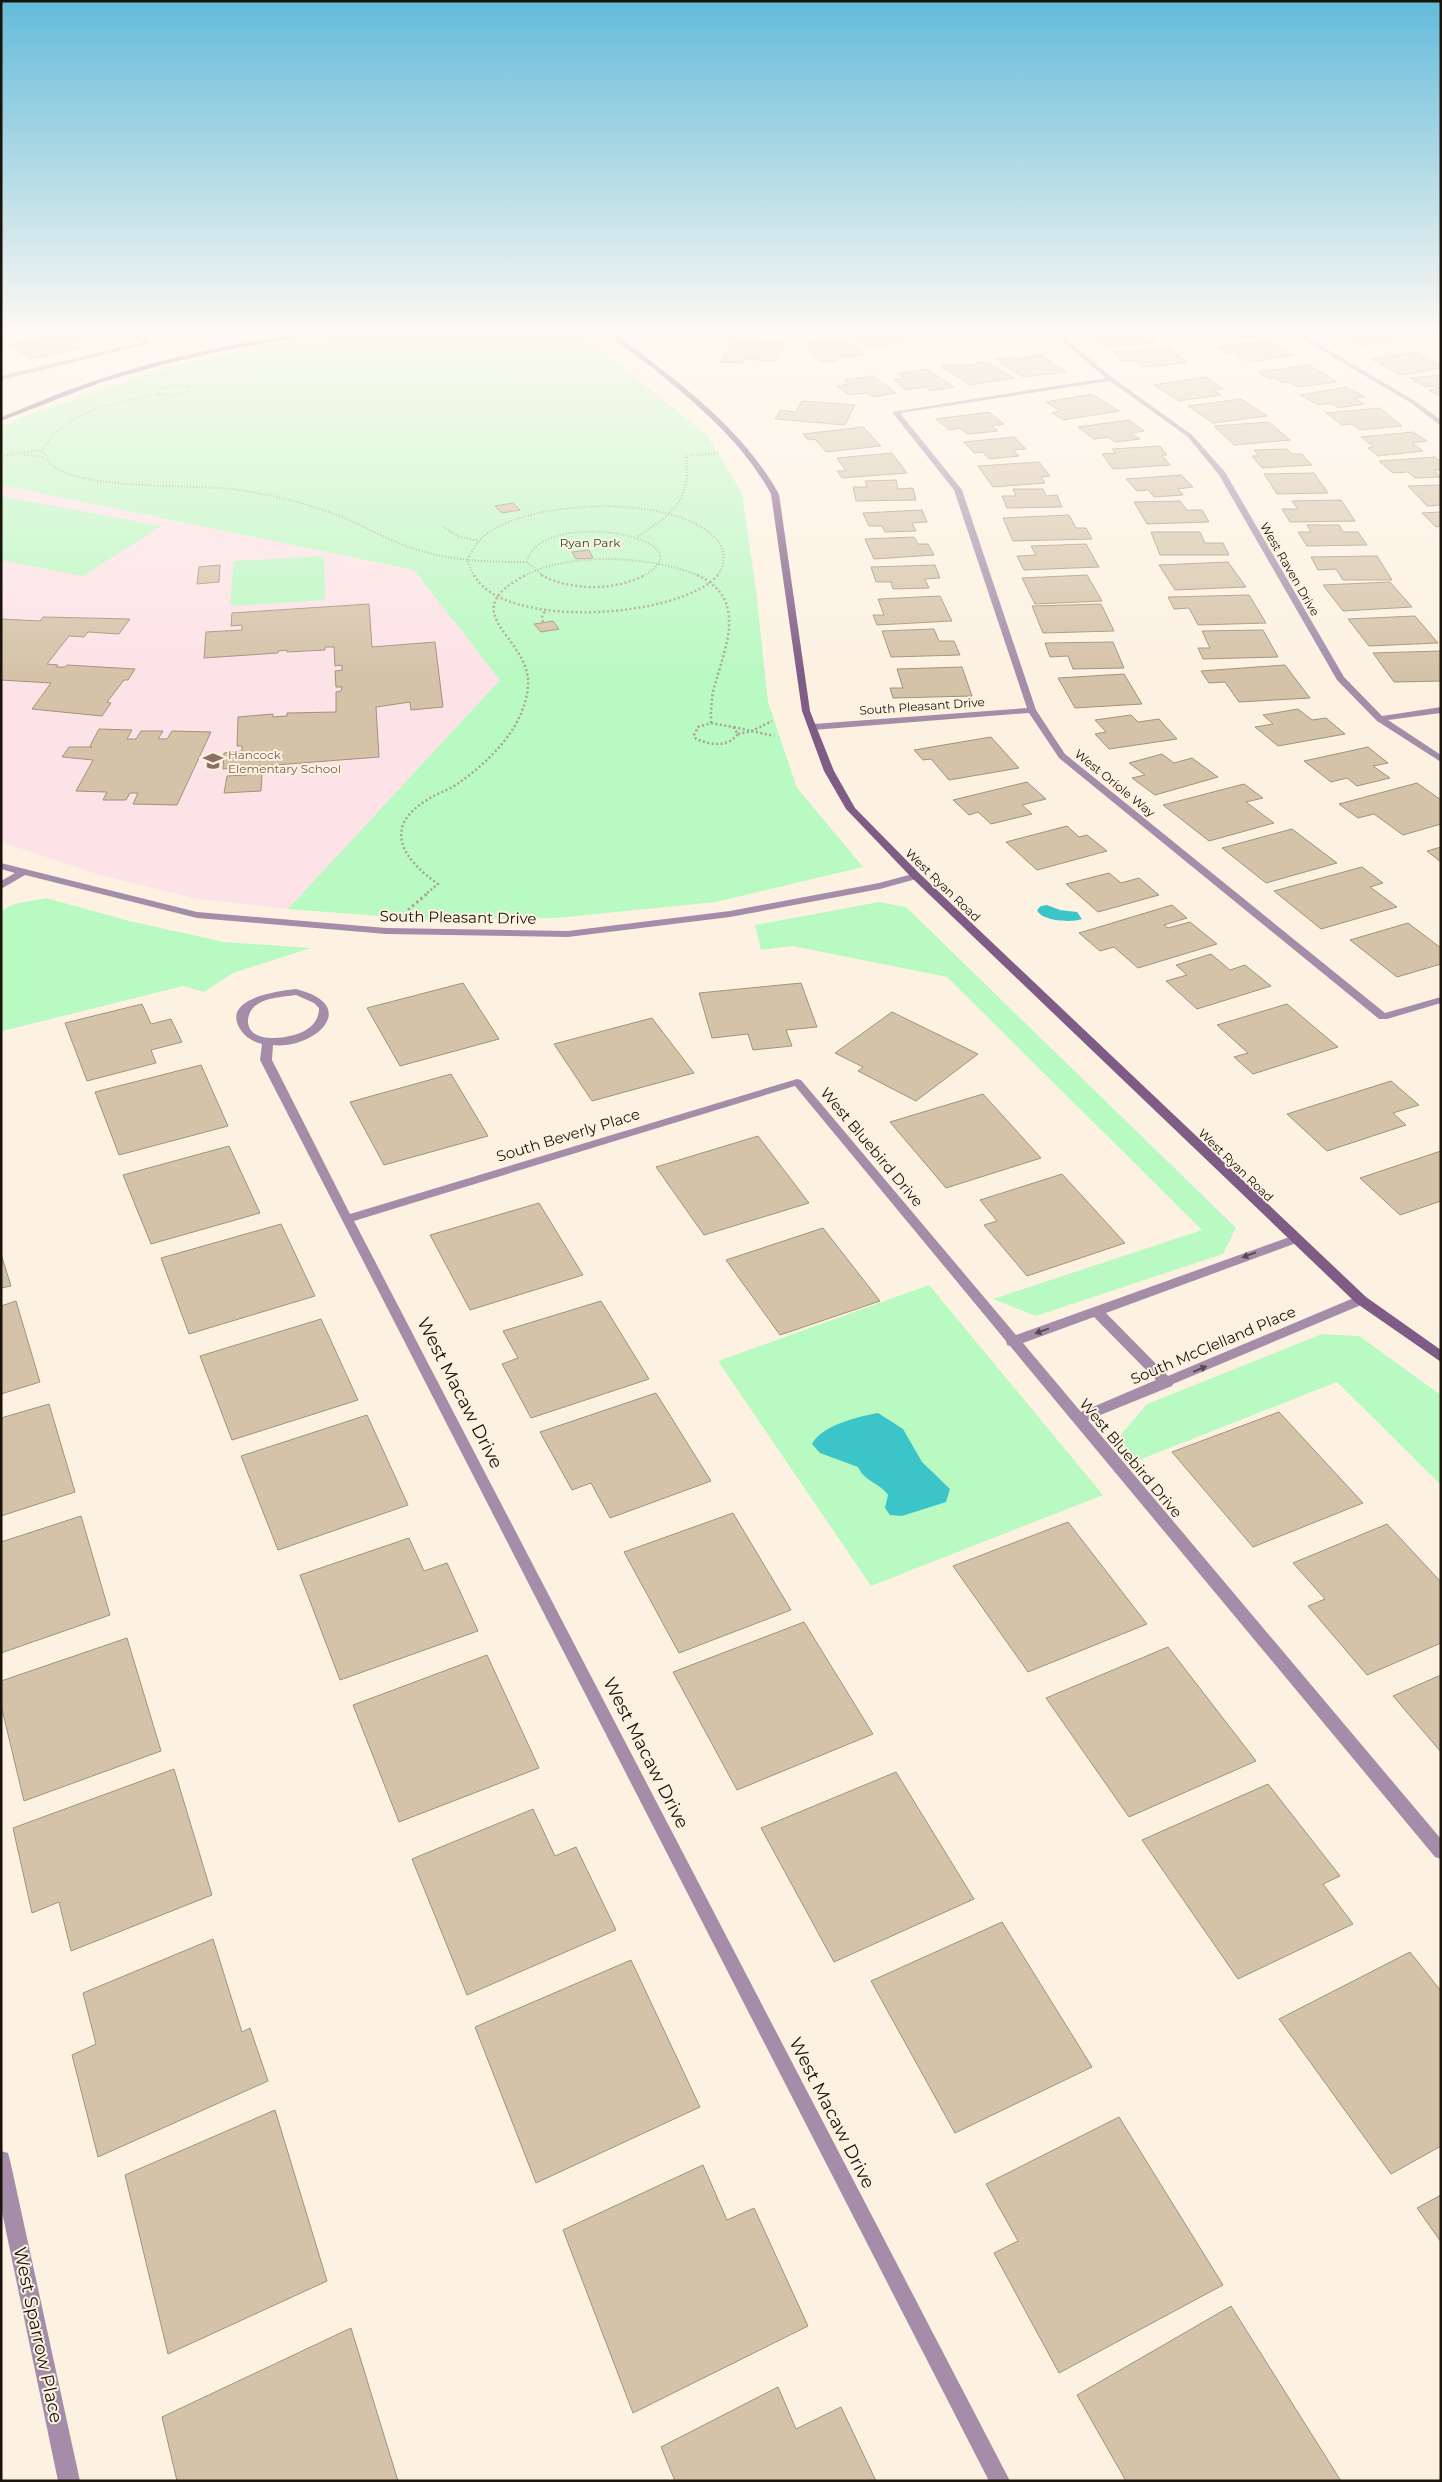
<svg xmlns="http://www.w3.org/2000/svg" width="1442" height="2482" viewBox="0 0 1442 2482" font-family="Montserrat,sans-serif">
<rect width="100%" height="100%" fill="#fdf2e2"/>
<!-- education -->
<polygon fill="#fde2e7" points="1,485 414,570 500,680 288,909 198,899 100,875 1,842"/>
<!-- green -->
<g fill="#b9f9c2">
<polygon points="390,328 572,328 706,434 742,493 756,590 768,702 797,788 863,867 716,902 556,918 431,920 288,909 500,680 414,570 1,485 1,426 30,414 175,366 276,344"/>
<polygon points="1408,328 1441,328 1441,346 1410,329"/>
<polygon points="1,496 161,526 83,576 1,560"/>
<polygon points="324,556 325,600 230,606 234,561"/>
<polygon points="46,898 129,921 224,942 311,948 233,973 204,992 183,986 2,1031 1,911 14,904"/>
<polygon points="879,902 906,907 1236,1228 1223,1254 1036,1316 993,1299 1202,1230 947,977 792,946 761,950 755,925"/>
<polygon points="929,1285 1103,1495 871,1586 718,1361"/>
<polygon points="1322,1334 1359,1336 1441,1395 1441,1482 1439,1483 1337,1382 1134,1462 1119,1437 1147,1404"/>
</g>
<!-- water -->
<g fill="#3cc5c8">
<path d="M1047,905l13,5 17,2 5,7c-11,4 -41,2 -45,-9l4,-4z"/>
<path d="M878,1413l25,16 19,33 28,27 -4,13 -44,14 -12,-1 -5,-7 3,-13c-9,-13 -22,-12 -30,-28l-38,-14 -8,-9c10,-19 45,-27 66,-31z"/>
</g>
<!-- building -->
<g fill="#d5c3a9" stroke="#a3927a">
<polygon points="1,328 57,328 23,335 19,333 4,336 1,335"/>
<polygon points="165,328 193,328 173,332"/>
<polygon points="682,328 733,328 738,337 680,340 677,334 685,334"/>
<polygon points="848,328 899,328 911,339 881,342 885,346 866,348"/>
<polygon points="912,328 962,328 972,339 951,340 947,336 920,337"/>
<polygon points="978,328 1023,328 1027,332 984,334"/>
<polygon points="1145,328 1153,334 1146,334 1156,343 1107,347 1091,331"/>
<polygon points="1197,328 1254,328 1263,336 1215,339 1204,329"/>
<polygon points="1360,328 1377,328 1399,341 1361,345 1350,338 1338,339 1325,331"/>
<polygon points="71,333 80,339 70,341 80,348 31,359 9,345"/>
<polygon points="849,339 865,355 834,358 836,361 820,362 803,343"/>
<polygon points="734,340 785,344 775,361 744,359 741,363 720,362"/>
<polygon points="1269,340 1295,355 1249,362 1233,352 1227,353 1218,347"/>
<polygon points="1170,348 1187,363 1143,367 1136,360 1122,361 1113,352"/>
<polygon points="1415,352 1441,365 1441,368 1401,375 1371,359"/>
<polygon points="1041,355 1067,372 1023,377 995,359 1011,357 1015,359"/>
<polygon points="987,362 1014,378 970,385 941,366 957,364 960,366"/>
<polygon points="1309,365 1337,382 1297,387 1289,382 1283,383 1274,378 1269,379 1258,372"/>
<polygon points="927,369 954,387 931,391 925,387 907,390 894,380 906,378 899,374"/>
<polygon points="1441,375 1441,394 1438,395 1429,390 1439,388 1435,386 1425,387 1410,378"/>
<polygon points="873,376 896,393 873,397 867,393 848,395 837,386 849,384 844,380"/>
<polygon points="1205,377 1224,389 1213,390 1221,395 1179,401 1154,385"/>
<polygon points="1347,387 1365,397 1354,398 1364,404 1339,408 1330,403 1318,405 1300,395"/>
<polygon points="1092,394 1119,411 1064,420 1052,413 1060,411 1046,402"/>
<polygon points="1241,399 1267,416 1213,423 1188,406"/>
<polygon points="802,401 855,405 845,425 775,419 780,410 796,412"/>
<polygon points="1380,408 1402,426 1360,430 1352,424 1342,425 1326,413"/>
<polygon points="989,412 1004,424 992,426 998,431 968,434 960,428 949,430 936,419"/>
<polygon points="1129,420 1144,431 1131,433 1140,439 1115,442 1108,437 1094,439 1078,427"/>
<polygon points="1269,422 1290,440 1234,445 1214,426"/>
<polygon points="863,427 881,446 826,452 815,439 808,440 803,434"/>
<polygon points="1413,432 1427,441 1412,443 1423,451 1378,456 1368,448 1374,447 1361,437"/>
<polygon points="1014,437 1026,449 1013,450 1019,456 989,459 983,452 974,453 964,442"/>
<polygon points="1160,446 1167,455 1162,455 1170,465 1113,469 1102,454 1116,453 1112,449"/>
<polygon points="1287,449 1292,454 1302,454 1312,465 1262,468 1252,456 1259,456 1254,450"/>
<polygon points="892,453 907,473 842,478 837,471 846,471 837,458"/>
<polygon points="1435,457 1441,462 1441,470 1434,470 1440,477 1415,478 1408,472 1393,473 1379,461"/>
<polygon points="1039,462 1050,476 1041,477 1045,483 993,487 978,466"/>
<polygon points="1314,473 1328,493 1277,494 1264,474"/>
<polygon points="1181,475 1193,487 1178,489 1183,495 1154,497 1148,490 1137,491 1126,479"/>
<polygon points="896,480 898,489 913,488 916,500 856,501 853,487 867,487 865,481"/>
<polygon points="1441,485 1441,505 1427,506 1408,486"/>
<polygon points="1013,489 1043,489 1046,496 1057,495 1062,507 1007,508 1002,496 1016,496"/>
<polygon points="1341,500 1355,521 1290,522 1282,509 1298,509 1292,501"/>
<polygon points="1180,501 1187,510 1202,510 1209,522 1147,524 1134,502"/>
<polygon points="513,503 520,510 502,513 495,506"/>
<polygon points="922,510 927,522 912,523 916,531 885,532 882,526 869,526 863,513"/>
<polygon points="1441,512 1441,526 1436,527 1422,513"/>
<polygon points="1069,515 1076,528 1086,528 1092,539 1013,541 1003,518"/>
<polygon points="1307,525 1339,525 1343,532 1358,532 1367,545 1307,546 1298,532 1311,532"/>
<polygon points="1151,532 1200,532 1205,543 1223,543 1229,555 1160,555"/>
<polygon points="914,537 918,544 928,544 934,555 874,559 865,539"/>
<polygon points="1086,544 1099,567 1024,570 1017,556 1036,555 1031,546"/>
<polygon points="589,550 593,558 576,559 572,552"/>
<polygon points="1377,556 1392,580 1343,580 1336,569 1318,570 1311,557"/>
<polygon points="1228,562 1246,587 1175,590 1159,565"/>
<polygon points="220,565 219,582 197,584 199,567"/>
<polygon points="935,565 940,578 925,579 929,588 893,589 891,582 876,582 871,567"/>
<polygon points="1087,575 1102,601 1035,604 1022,578"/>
<polygon points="1390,582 1412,607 1343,611 1323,585"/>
<polygon points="1249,595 1266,623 1198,625 1189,608 1174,609 1168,597"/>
<polygon points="940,596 952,621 877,625 873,615 884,615 878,599"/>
<polygon points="369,604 372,647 435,642 443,707 411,710 410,702 376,707 379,757 223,769 224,753 242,751 242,746 237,746 238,717 273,714 273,717 287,716 287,713 336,712 336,692 341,691 342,687 336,687 335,671 342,670 342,665 335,666 334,647 325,647 325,650 287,652 287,650 278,651 278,653 204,658 206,632 242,630 242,625 231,626 232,613"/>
<polygon points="1101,604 1114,631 1043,633 1032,606"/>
<polygon points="1415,616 1438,643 1369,646 1348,619"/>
<polygon points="43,617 130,619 119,634 88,632 84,637 69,636 47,664 58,665 56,667 65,667 67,665 135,669 128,680 124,680 107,702 111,703 102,716 32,709 51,683 1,680 1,619 40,621"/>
<polygon points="553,621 559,629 541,632 534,624"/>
<polygon points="934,629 939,641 954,641 960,655 891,657 882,631"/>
<polygon points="1263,630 1278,657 1203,659 1198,648 1210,648 1202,631"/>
<polygon points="1113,642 1124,668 1073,669 1068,656 1050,657 1045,643"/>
<polygon points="1441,651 1441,681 1394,682 1373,653"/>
<polygon points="1285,665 1310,698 1239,702 1225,682 1209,683 1201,671"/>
<polygon points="962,667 972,696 893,698 890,688 903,688 897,669"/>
<polygon points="1124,674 1142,704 1075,708 1058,678"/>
<polygon points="1298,709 1312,720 1326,718 1345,734 1278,746 1255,727 1273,724 1263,715"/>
<polygon points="1131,715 1138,722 1159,719 1177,739 1109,749 1095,734 1106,732 1095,720"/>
<polygon points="99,729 132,730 127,739 136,739 141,731 163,731 158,739 167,739 172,731 211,732 177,805 133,804 138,793 130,793 126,800 103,800 107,792 76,791 93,760 62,757 69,747 92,747 90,746"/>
<polygon points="991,737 1019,768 949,780 931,759 923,760 914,750"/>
<polygon points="1368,747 1388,763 1373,766 1390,778 1357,786 1347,778 1331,782 1304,761"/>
<polygon points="1162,754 1174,763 1192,758 1218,777 1155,795 1132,778 1145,775 1129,763"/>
<polygon points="262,774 261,791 224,793 227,776"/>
<polygon points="1027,782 1046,799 1022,805 1032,814 991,824 978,812 969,815 953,800"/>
<polygon points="1417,783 1441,800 1441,824 1403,835 1374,814 1358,818 1339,804"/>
<polygon points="1244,784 1263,798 1246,802 1274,823 1209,841 1163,805"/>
<polygon points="1067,826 1079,837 1087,835 1107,851 1037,870 1006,842"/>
<polygon points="1292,829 1337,863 1266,883 1222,848"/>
<polygon points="1441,847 1441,862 1427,851"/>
<polygon points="1362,867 1383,883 1370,887 1397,907 1321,929 1274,891"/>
<polygon points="1109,873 1121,883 1139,878 1159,895 1098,912 1066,884"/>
<polygon points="1172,905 1187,918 1164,925 1168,928 1190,922 1217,944 1138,968 1114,947 1100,951 1079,933"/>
<polygon points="1408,923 1441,948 1441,964 1397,977 1350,940"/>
<polygon points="1211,954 1230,970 1245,965 1271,986 1197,1009 1166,981 1187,975 1176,965"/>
<polygon points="463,983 499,1039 400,1066 367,1008"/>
<polygon points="801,983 817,1027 786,1030 792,1046 753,1050 748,1034 712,1038 699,993"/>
<polygon points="142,1004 151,1024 171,1019 182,1042 151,1050 156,1063 87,1081 65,1023"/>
<polygon points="1287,1004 1338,1047 1253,1074 1234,1057 1248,1053 1217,1025"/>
<polygon points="892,1012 978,1054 916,1101 858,1071 863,1067 835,1053"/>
<polygon points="652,1018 694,1073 592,1101 554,1044"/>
<polygon points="201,1065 228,1126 119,1155 95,1092"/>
<polygon points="451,1074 488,1136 384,1165 350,1102"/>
<polygon points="1391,1081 1419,1105 1393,1113 1406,1125 1327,1151 1287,1114"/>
<polygon points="983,1094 1041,1158 946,1188 890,1122"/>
<polygon points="758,1136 809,1203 704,1235 656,1167"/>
<polygon points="229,1146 260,1213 151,1244 123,1175"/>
<polygon points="1441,1151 1441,1201 1400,1215 1360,1178"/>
<polygon points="1062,1174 1125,1243 1027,1276 984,1225 997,1221 980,1200"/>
<polygon points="539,1203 583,1275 470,1310 430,1235"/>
<polygon points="281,1224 315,1296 189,1334 161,1258"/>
<polygon points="823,1228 880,1301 780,1335 726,1260"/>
<polygon points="1,1254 11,1286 1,1288"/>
<polygon points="16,1301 40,1382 1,1394 1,1306"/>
<polygon points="601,1301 649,1379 531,1418 502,1364 518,1358 503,1331"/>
<polygon points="321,1319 358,1400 232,1440 200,1356"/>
<polygon points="656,1393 711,1481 610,1518 591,1483 572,1490 540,1432"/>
<polygon points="49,1404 75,1492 1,1516 1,1418"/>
<polygon points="1279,1412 1363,1503 1253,1547 1172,1452"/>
<polygon points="367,1415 408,1505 278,1550 241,1456"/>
<polygon points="733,1513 791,1610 679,1653 624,1552"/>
<polygon points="81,1516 110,1615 1,1653 1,1542"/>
<polygon points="1068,1522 1147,1624 1028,1672 953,1566"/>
<polygon points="1387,1524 1441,1582 1441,1643 1367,1675 1308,1606 1325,1599 1293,1563"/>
<polygon points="409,1538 424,1571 447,1563 478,1631 340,1680 300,1575"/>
<polygon points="804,1622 873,1734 737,1790 673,1672"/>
<polygon points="127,1638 161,1751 24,1801 1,1705 1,1681"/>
<polygon points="1168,1647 1256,1761 1129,1817 1046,1698"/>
<polygon points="487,1655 539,1768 399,1822 353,1705"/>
<polygon points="1441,1675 1441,1752 1393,1696"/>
<polygon points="174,1769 212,1895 71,1951 59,1902 32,1913 13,1828"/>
<polygon points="896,1772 974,1899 834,1962 761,1828"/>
<polygon points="1268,1784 1340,1876 1323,1884 1353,1924 1238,1979 1142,1840"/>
<polygon points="533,1809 555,1856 576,1847 616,1930 467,1995 412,1859"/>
<polygon points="1002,1922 1092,2067 955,2133 871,1981"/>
<polygon points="213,1939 242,2032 250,2028 268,2081 98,2157 72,2055 96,2044 83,1993"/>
<polygon points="1410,1952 1441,1991 1441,2146 1391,2174 1279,2019"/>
<polygon points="631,1960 700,2107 536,2183 475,2027"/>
<polygon points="275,2110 327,2281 168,2354 125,2175"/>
<polygon points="1119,2117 1223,2285 1059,2373 994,2253 1018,2241 986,2184"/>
<polygon points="703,2165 727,2220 754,2208 808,2326 633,2413 563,2230"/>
<polygon points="1441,2195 1441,2242 1417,2208"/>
<polygon points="1231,2306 1341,2481 1126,2481 1077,2395"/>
<polygon points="351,2328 398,2481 177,2481 162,2417"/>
<polygon points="778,2387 796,2429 841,2407 876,2481 675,2481 661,2447"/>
</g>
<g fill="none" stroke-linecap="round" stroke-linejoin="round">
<!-- path-far2 -->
<g stroke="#aca396" stroke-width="2" stroke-dasharray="1 2" stroke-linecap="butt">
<polygon points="174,385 189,387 190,391 171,396 158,393 159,389"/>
<path d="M160,394c-43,9 -93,15 -118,56 3,4 5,9 8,13 27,28 142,21 182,26 37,5 75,14 110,28 24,10 47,24 73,32 36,12 74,13 112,13"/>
<polyline points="24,455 43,457"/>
<polyline points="1,456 42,450"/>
<polyline points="443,527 460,537 479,541"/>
<path d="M638,536c34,-21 54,-37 48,-80l33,-3"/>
<path d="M474,576l-7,-16c6,-11 12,-22 24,-29 48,-32 188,-37 227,10 8,11 7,25 -1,35"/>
<path d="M524,576c48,-25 127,-20 176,0"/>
<path d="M543,576l-16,-14c11,-56 188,-25 116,14"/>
</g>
<!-- path-far1 -->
<g stroke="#aca396" stroke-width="2.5" stroke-dasharray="2 2.5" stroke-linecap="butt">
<path d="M474,575c28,55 206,44 244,0"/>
<path d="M541,575c30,16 74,16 104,0"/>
<path d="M697,575c52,24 28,72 17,113 -3,12 -3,23 -3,35"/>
<polyline points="543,622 542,617 546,609"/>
<path d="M711,723l22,4 5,7c-11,14 -27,11 -42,5l-2,-4 4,-8z"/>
<polyline points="734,727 774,736"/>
<polyline points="738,734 752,731 772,721"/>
<path d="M427,893l11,-9c-34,-24 -57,-56 -11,-84 10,-7 23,-10 33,-18 20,-14 40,-33 53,-53 9,-15 16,-33 15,-50 -4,-45 -74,-67 -2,-104"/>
</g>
<!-- path -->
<polyline stroke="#aca396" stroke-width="3" stroke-dasharray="2.5 3" stroke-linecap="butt" points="408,910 429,892"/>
<!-- street -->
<g fill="#a58daa" fill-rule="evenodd">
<polygon points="116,328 123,328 151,343 1,380 1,376 142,342"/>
<polygon points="1052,328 1058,328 1073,345 1113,378 1192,435 1225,472 1344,677 1382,716 1441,707 1441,713 1388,720 1441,755 1441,762 1377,721 1337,680 1219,475 1188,437 1110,381 900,413 962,490 1036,710 1065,754 1385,1013 1441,997 1441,1003 1387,1019 1379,1019 1059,758 1029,713 813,730 809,727 813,724 1027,708 954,490 892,412 1106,378 1069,347"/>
<polygon points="1290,328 1296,328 1310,339 1415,401 1441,420 1441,426 1411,403 1306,341"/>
<polygon points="1,863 197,912 386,928 568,931 730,911 879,883 916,873 921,876 920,878 880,889 730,917 568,937 386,934 197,918 25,875 1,889 1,881 15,873 1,869"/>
<path d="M296,989c67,17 17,61 -23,56l-1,15 78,154 447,-135 4,1 215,255 279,-100 6,4 -2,3 -193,71 62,63 188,-79h10l1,3 -1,3 -193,81 -1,2 -84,34 353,419v20l-6,-2 -425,-511 -3,-1 -1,-4 -211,-255 -441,135 656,1260h-21l-729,-1421 2,-16c-9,-2 -17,-7 -22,-15 -19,-31 38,-38 56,-40zM296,995l18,8 5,5c0,10 -5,17 -13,22 -14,9 -60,16 -58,-11 1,-5 3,-10 7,-13 11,-9 28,-9 41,-11zM1094,1317l62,63 -75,32 -58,-69z"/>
<polygon points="1,2151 8,2153 10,2160 80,2481 58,2481 1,2207"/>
</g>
<!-- secondary -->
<g fill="#7f5c86" fill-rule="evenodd">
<path d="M337,328h13l-129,23 -60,14 -62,18 -98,38v-4c31,-12 62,-26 93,-36 79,-27 161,-41 243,-53z"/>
<path d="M602,328h6c63,49 131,95 171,166l31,217 24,60 21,37 65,66 446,423 75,53v12l-85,-59 -444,-425 -66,-69 -22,-38 -22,-60 -31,-217c-29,-53 -74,-90 -121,-128 -16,-12 -34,-24 -48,-38z"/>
</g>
</g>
<!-- one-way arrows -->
<defs><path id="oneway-solid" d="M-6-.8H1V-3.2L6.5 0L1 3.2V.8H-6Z" transform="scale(1.25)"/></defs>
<g fill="#584a52">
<use href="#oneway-solid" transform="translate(1249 1255) rotate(160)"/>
<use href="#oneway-solid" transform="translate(1042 1331) rotate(160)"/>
<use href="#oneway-solid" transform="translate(1200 1369) rotate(-23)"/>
</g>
<!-- sky -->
<linearGradient id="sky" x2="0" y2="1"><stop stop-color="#63bbdb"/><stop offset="0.49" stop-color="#fef9f2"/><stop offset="1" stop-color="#fef9f2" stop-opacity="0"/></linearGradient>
<rect width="1442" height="675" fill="url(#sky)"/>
<!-- icons -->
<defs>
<symbol id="school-bare" viewBox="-9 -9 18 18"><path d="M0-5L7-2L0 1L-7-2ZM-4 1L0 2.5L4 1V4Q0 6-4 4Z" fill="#8d6e63" stroke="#fdf2e2" stroke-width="2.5" paint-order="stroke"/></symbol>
</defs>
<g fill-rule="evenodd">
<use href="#school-bare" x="199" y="747" width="28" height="28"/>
</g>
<g text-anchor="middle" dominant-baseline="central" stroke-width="4" stroke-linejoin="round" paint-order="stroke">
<!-- far-park labels -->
<g font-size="12" fill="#1c5028" stroke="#fdf2e2">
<text x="590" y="542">Ryan Park</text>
</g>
<!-- far-street labels -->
<g font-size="12" fill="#19130a" stroke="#fdf2e2">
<text transform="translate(1290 569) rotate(60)">West Raven Drive</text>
<text transform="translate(922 706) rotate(-4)">South Pleasant Drive</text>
<text transform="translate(1115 783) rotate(39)">West Oriole Way</text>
<text transform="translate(943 885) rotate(44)">West Ryan Road</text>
<text transform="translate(1236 1165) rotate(44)">West Ryan Road</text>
</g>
<!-- far-education labels -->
<g font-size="12" fill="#785e54" stroke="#fdf2e2" text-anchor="start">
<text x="228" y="754">Hancock<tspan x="228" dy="14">Elementary School</tspan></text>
</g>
<!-- street labels -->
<g font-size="15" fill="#19130a" stroke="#fdf2e2">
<text transform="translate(458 917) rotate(1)">South Pleasant Drive</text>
<text transform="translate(568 1135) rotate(-17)">South Beverly Place</text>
<text transform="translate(872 1147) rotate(50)">West Bluebird Drive</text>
<text transform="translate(1213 1345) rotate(-23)">South McClelland Place</text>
<text transform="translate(1131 1458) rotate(50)">West Bluebird Drive</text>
</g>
<!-- near-street labels -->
<g font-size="18" fill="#19130a" stroke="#fdf2e2">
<text transform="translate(460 1393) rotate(63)">West Macaw Drive</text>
<text transform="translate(646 1753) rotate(63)">West Macaw Drive</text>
<text transform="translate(832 2113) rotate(63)">West Macaw Drive</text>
<text transform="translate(38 2335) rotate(78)">West Sparrow Place</text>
</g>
</g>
<!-- border -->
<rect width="1442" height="2482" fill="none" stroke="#19130a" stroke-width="5"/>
</svg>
